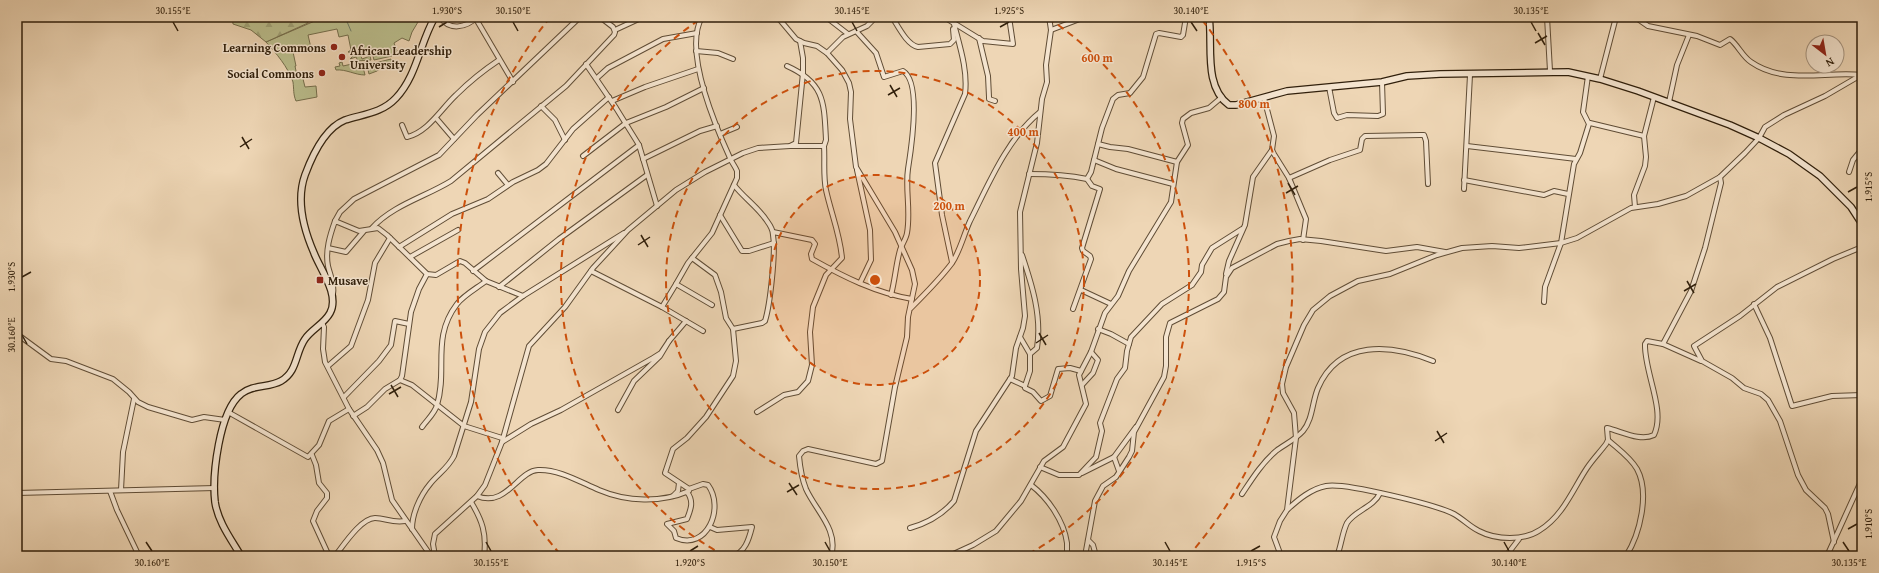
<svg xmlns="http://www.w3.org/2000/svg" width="1879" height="573" viewBox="0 0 1879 573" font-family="'Gentium Book Plus',serif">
<defs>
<pattern id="forest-firs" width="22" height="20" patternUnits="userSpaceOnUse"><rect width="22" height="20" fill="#babd8c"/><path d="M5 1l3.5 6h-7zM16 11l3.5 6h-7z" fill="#a0a277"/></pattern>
</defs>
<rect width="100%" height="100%" fill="#eed6b5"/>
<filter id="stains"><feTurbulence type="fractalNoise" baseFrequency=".005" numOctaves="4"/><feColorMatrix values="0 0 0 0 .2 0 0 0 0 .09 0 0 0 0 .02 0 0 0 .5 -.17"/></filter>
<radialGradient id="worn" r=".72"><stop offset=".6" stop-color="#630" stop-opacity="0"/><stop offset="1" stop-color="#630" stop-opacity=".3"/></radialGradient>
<!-- grass -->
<g fill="#babd8c" stroke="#756e4c">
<path d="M324,17h91l3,5 -6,10 -3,9 -7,-3 -8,5 3,8 -5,5 -18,4 -1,-4 -3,-3 -5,2 -1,-3 -4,1 2,6 8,-3 1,4 -13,1 -2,-4 -6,2 6,-6 -8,-1 3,-2 -3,-15 -9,2 -2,-8 -29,6 3,13 -18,4 3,14h-1l2,10 5,-1 3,12 11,-1 1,11 -21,4c-3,-7 -2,-12 -3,-19 -5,-15 -17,-29 -27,-40z"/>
<polygon points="391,59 392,64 388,62 377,71 369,74 367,65"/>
<path d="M342,62l1,4 9,-2 1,5 10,-2 2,8c-10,0 -19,-6 -29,-5l-1,-3 5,-1 -1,-3z"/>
</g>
<!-- forest -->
<polygon fill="url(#forest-firs)" stroke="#756e4c" points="232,17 306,17 308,23 266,42 251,30 233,24"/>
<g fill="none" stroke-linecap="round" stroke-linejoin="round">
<!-- stream -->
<polyline stroke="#707c69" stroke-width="1" points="345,17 351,31"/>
<defs>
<g id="street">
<path d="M440,17c9,14 26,11 37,0"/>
<path d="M702,17c-19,33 13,108 28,141 2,5 5,8 7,13v7l-25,55 -24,30 -12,21 36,21"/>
<path d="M776,17l4,3 16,19 8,4 13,3 10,7 15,17 7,13 2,9 -1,27 6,48 39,65 17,38 3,14 -7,33 -1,20 -12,50 -13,74 -6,3 -68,-15 -5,2 -4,5c1,11 3,23 7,33 10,22 33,41 25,67"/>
<polyline points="826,17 848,34"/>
<path d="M892,17c6,9 15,28 26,30l32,-3 4,-4 -1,-11"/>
<polyline points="944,17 983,41 1013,44 1009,17"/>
<polyline points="1100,17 1126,19 1132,17"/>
<polyline points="1547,17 1550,71"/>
<path d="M1635,17l13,9 49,10 23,9 10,-6c8,6 12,17 21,23 33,23 74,9 111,13"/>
<polyline points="476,19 513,82"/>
<polyline points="615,30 643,17"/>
<polyline points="1051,30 1085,17"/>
<path d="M856,31l20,22 8,24 19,-6c19,11 8,79 5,98 -3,20 3,42 -1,64 -1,6 -5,11 -7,17 -4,14 -5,30 -9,45"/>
<polyline points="979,38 988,76 989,97 989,99 995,101"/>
<polyline points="696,51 718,53 733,59"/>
<polyline points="827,53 843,37 867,26 876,17"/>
<polyline points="586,64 616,108 639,145 657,206"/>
<path d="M787,66c38,17 37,36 39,74l-2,6h-34"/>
<polyline points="597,78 608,68 663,39 697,33"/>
<polyline points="1600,79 1616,17"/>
<polyline points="1329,87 1334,113 1337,118 1347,115 1378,116 1383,114 1382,82"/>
<polyline points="1264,98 1274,136 1272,150 1274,154 1289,178 1330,160 1360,150 1362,139 1365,136 1421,135 1424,135 1426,141 1428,184"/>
<polyline points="612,101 645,87 698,69"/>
<polyline points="1669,102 1677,65 1689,35"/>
<polyline points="541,106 555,120 565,140"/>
<polyline points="436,118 454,139"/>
<polyline points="1590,123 1644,136"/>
<path d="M402,125l5,12c21,-5 34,-28 49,-42 13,-13 28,-25 43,-35"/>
<polyline points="720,134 737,127"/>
<polyline points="1098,144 1110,147 1128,149 1177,162"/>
<polyline points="1467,146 1576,159"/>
<polyline points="583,156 626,123 666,107 704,88"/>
<polyline points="643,159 700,131 717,126"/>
<polyline points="1094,160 1116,169 1173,184"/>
<polyline points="857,170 870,230 871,260 860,283"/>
<polyline points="1849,172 1853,160 1862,149"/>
<polyline points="498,173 508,185"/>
<path d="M1029,174c20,0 39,1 58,5l5,7 8,3 -18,59 1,3 7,5 1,3 -18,50"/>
<polyline points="1289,178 1306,219 1303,240"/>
<polyline points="1087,179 1091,172 1102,128 1113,99 1118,95 1130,93 1143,77 1156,34 1159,33 1181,37 1183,35 1186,17"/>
<polyline points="1464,180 1544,195 1554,191 1568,194"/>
<polyline points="1464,189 1470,75"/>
<polyline points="1635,207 1634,195 1645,166 1646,157 1644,136 1654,97"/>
<polyline points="720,215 742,251 749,251 774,243"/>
<polyline points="335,221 340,212 354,199 439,155 477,115 580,17"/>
<path d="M372,228c21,-23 53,-31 79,-47l115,-95 48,-51 1,-3 -2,-5 -13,-10"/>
<path d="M773,232l39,8 3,4 -4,10 1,5c32,18 64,34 100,40"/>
<polyline points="399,247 452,214 488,199 513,182 538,170 546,164 573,129 609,97"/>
<polyline points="328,248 346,252 364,231"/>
<path d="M1022,255c10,30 20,61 15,93l-7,6"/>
<polyline points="410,257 458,230"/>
<polyline points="692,258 715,275 721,292 726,318 733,329"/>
<path d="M952,262l-10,-47 -7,-52 30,-69c3,-23 -5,-47 -11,-70"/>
<polyline points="473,271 639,145"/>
<polyline points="591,271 662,307 676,284"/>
<polyline points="1226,274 1229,261 1245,225 1253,177 1272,150"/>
<polyline points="499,287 559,239 647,175"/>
<polyline points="1081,290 1111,304"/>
<path d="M333,294c2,-10 -3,-19 -5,-28 -3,-15 2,-31 7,-45l24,10 19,-3 9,7 40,39 9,1 24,-14 5,2 21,18 37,15 101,-63"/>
<polyline points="1544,302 1545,287 1561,243 1574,164 1580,153 1589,124 1583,112 1588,76"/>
<polyline points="1754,304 1770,338 1792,406 1832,396 1862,395"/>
<polyline points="662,307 703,331"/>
<path d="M911,308c14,-14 29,-29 41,-45 8,-12 12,-29 18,-42 19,-38 37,-82 70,-109"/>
<polyline points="322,323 324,327 323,349 325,362 349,409 377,450 383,463 392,500 431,556"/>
<polyline points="1098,329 1111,334 1129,344"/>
<polyline points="17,334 51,359 66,361 113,379 129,392 138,402 148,407 192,420 204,417 225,420"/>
<polyline points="669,341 686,321"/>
<polyline points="1663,344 1701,361"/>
<polyline points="328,366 351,346 368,300 375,263 390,238"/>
<polyline points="1010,379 1025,386 1030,371 1030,354 1020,337"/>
<polyline points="400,380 412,385 464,426 502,438"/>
<polyline points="1082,385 1093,373 1098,360 1091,352"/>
<polyline points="1025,386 1025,388 1033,392 1041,401 1050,396 1058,369 1070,368 1081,371"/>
<polyline points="344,397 379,361 391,345 395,321 409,324"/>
<polyline points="228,412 308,457 319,445 329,421 349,409"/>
<path d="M757,412l27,-17 14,-3 10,-11 4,-16 -2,-33 3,-25 13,-32 16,-17c-2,-24 -11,-45 -16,-68 -3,-14 -1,-29 -2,-44"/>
<polyline points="353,416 367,407 385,389 400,380 402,376 411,312 419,289 427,274"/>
<path d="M422,427c5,-7 13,-14 15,-22 11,-36 -6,-67 20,-101 7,-9 20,-16 29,-23"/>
<path d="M1608,440c10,9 22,17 29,29 13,24 3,65 -11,87"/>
<polyline points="502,442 531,424 561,410 653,358 661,353 669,341 660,356 634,381 618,410"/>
<polyline points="312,455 316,465 319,483 327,493 327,498 317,511 313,521 329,556"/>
<polyline points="1114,457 1119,471"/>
<polyline points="1040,467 1059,475 1079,475 1096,457 1102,431 1100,423 1117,379 1125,368 1127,351 1131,337 1162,304 1192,285 1201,272 1202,265 1212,248 1242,229"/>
<polyline points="1082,473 1114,457 1136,427"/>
<path d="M1031,485c17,13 33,36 36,58 0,5 0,9 0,13"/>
<polyline points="121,490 123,452 134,399"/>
<polyline points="110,491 117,510 139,556"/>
<path d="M687,492c7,9 4,17 0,27l-20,5 7,7 2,7c31,13 49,-30 32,-53l-5,-1 -14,5"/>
<polyline points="17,493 215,488"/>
<path d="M1242,494c10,-15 20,-31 34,-43 9,-7 19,-11 27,-20 10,-12 9,-29 15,-43 21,-49 73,-44 115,-27"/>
<path d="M477,496c29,12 41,-25 61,-26 21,-1 42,12 61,20 28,12 62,13 90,1v-2l-24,-16 8,-24 14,-11 19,-21 27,-41 3,-15 -3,-32 29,-6 3,-2c5,-16 11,-69 8,-86 0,-5 -3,-10 -6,-14 -9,-14 -23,-23 -33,-36"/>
<polyline points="673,496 678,491 679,483"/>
<path d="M471,502c11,18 16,32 13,54"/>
<path d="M1288,509c11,-10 23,-20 38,-23 18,-4 111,19 128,28 9,5 16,13 25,17 17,9 45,10 61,-1 23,-14 33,-41 47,-62 6,-9 13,-16 19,-24l2,-4 -1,-12c14,3 33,14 47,7 12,-25 -10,-63 -9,-91l2,-3 16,3 28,-53 14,-43 16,-65 -1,-6"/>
<path d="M710,527l7,3 35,-3c-3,12 -7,26 -20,29"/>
<path d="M910,528c18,-5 32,-13 44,-27l22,-70 36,-55 4,-28 7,-20 2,-12 -4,-47 -1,-57 17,-69 5,-44 5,-17 -1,-17 5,-35 -2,-13"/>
<path d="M412,529c0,-15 8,-33 18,-45 8,-10 18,-16 24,-28l17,-54 8,-53 6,-17 15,-19 23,-17"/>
<polyline points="1088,540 1093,545 1096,556"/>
<polyline points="1834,542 1828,514 1825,508 1806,490 1798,475 1780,421 1768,400 1761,394 1744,388 1732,378 1702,361 1694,346 1740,316 1777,287 1833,259 1862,247"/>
<path d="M335,556c8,-10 26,-38 40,-38 11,0 16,5 30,3"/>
<polyline points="435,556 433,544 435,534 477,496 485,485 502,442 529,346 565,307 593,268 628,230 676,190 705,172 743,153 758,148 790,146 796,143 803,73 803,58 800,41"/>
<polyline points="949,556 973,545 996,531 1021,501 1044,461 1063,447 1086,404 1079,375 1091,352 1105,313 1118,296 1129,271 1171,202 1177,162 1188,145 1182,123 1183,119 1191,113 1209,108 1222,97"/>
<polyline points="1085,556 1095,501 1103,486 1116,477 1129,457 1132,451 1134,432 1164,377 1166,366 1166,337 1170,323 1218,299 1224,292 1226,277 1232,268 1277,244 1289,241 1300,239 1321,241 1386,251 1417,247 1445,252"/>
<polyline points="1281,556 1274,537 1280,521 1287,510 1296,438 1294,413 1283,393 1282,384 1286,367 1304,325 1313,310 1330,296 1358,281 1390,274 1437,255 1462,248 1492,246 1519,248 1561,243 1577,238 1631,208 1658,204 1686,196 1720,177 1745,153 1759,138 1765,127 1784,115 1825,96 1861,75"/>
<path d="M1337,556c4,-9 5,-23 10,-33 7,-12 27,-16 33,-30"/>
<polyline points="1506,556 1519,539"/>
<polyline points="1827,556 1862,479"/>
</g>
<g id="secondary">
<path d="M1209,17c4,27 -6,69 20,88h7l51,-14 95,-9 25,-6 33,-2 128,-2 32,7 38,12 92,34 29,13 30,16 31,22 31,31 11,17"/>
<path d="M241,556c-10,-17 -23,-34 -26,-54 -3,-26 4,-91 26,-108 12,-10 28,-6 40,-13 17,-10 14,-28 24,-42 7,-10 19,-15 25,-26 10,-18 -10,-44 -16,-60 -10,-23 -18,-53 -9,-78 7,-19 20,-47 40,-55 19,-6 37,-7 51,-22 21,-22 24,-56 39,-81"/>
</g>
</defs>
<!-- street casing -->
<use href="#street" stroke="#604d36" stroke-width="6"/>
<!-- secondary casing -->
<use href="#secondary" stroke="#301f0b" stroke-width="8"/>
<!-- street -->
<use href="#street" stroke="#f4e4cf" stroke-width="4"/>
<!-- secondary -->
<use href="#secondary" stroke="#f4e4cf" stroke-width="5.5"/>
</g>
<!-- ticks -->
<path fill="none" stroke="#301f0b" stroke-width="1.5" d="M173,22l5,9M513,22l5,9M852,22l5,9M1191,22l6,9M1531,22l5,9M439,27l8,-5M1000,27l9,-5M1538,33l7,12M1535,43l12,-7M890,85l7,12M888,95l12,-7M242,137l7,12M240,147l12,-8M1288,183l7,12M1848,192l9,-5M1286,193l12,-7M641,235l7,12M638,245l12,-8M22,277l9,-5M1687,281l7,12M1684,291l12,-7M1039,333l7,12M22,335l5,9M1036,343l12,-8M391,385l7,12M389,394l12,-7M1437,431l7,12M1435,441l12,-8M789,483l8,12M787,492l12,-7M1848,529l9,-5M146,542l6,9M486,542l5,9M825,542l5,9M1165,542l5,9M1504,542l5,9M1843,542l6,9M690,551l8,-5M1251,551l9,-5"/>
<!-- distance rings -->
<circle cx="875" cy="280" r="105" fill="#cc500c" fill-opacity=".12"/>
<g fill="none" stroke="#cc500c" stroke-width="2" stroke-dasharray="7 5">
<circle cx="875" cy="280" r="105"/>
<circle cx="875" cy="280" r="209"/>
<path d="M725 556A314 314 0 0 1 702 18M1048 18A314 314 0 0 1 1025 556"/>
<path d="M560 554A418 418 0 0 1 548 20M1202 20A418 418 0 0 1 1190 554"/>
</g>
<!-- markers -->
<g fill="#8f2418" stroke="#f4e4cf" stroke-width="1.5">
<circle cx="334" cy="47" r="4"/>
<circle cx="342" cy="57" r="4"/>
<circle cx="322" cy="73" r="4"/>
<rect x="316" y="276" width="8" height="8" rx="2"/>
</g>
<g text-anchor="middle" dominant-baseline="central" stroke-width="3" stroke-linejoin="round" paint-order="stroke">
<!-- poi labels -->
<g font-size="12" font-weight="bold" fill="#301f0b" stroke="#f4e4cf" text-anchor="end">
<text x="326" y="47">Learning Commons</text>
<text x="350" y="50" text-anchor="start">African Leadership<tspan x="350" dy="14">University</tspan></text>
<text x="314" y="73">Social Commons</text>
<text x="328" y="280" text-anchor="start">Musave</text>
</g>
</g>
<circle cx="875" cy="280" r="6" fill="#cc500c" stroke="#f4e4cf" stroke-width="2"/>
<g font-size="12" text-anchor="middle" font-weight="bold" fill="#cc500c" stroke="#f4e4cf" stroke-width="3" stroke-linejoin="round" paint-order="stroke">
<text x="1097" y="62">600 m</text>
<text x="1254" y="108">800 m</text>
<text x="1023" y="136">400 m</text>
<text x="949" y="210">200 m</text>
</g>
<!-- margin -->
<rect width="1879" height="573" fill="none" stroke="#eed6b5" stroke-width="44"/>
<!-- north arrow -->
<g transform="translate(1825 54) rotate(149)"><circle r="19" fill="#f4e4cf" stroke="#a69581"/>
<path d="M0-3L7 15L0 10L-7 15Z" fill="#8f2418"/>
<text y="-6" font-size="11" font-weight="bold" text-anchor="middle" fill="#301f0b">N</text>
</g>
<rect x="22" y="22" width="1835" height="529" fill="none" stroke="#301f0b" stroke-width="1.5"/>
<g font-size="10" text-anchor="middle" fill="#301f0b">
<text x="173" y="14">30.155°E</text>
<text x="447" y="14">1.930°S</text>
<text x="513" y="14">30.150°E</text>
<text x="852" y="14">30.145°E</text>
<text x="1009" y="14">1.925°S</text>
<text x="1191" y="14">30.140°E</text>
<text x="1531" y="14">30.135°E</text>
<text transform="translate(1868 187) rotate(-90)" y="4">1.915°S</text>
<text transform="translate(11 277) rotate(-90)" y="4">1.930°S</text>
<text transform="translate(11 335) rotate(-90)" y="4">30.160°E</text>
<text transform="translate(1868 524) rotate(-90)" y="4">1.910°S</text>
<text x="152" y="566">30.160°E</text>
<text x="491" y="566">30.155°E</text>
<text x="690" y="566">1.920°S</text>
<text x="830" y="566">30.150°E</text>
<text x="1170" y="566">30.145°E</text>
<text x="1251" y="566">1.915°S</text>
<text x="1509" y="566">30.140°E</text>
<text x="1849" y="566">30.135°E</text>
</g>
<rect width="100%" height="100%" filter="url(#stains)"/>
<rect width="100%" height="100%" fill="url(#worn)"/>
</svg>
